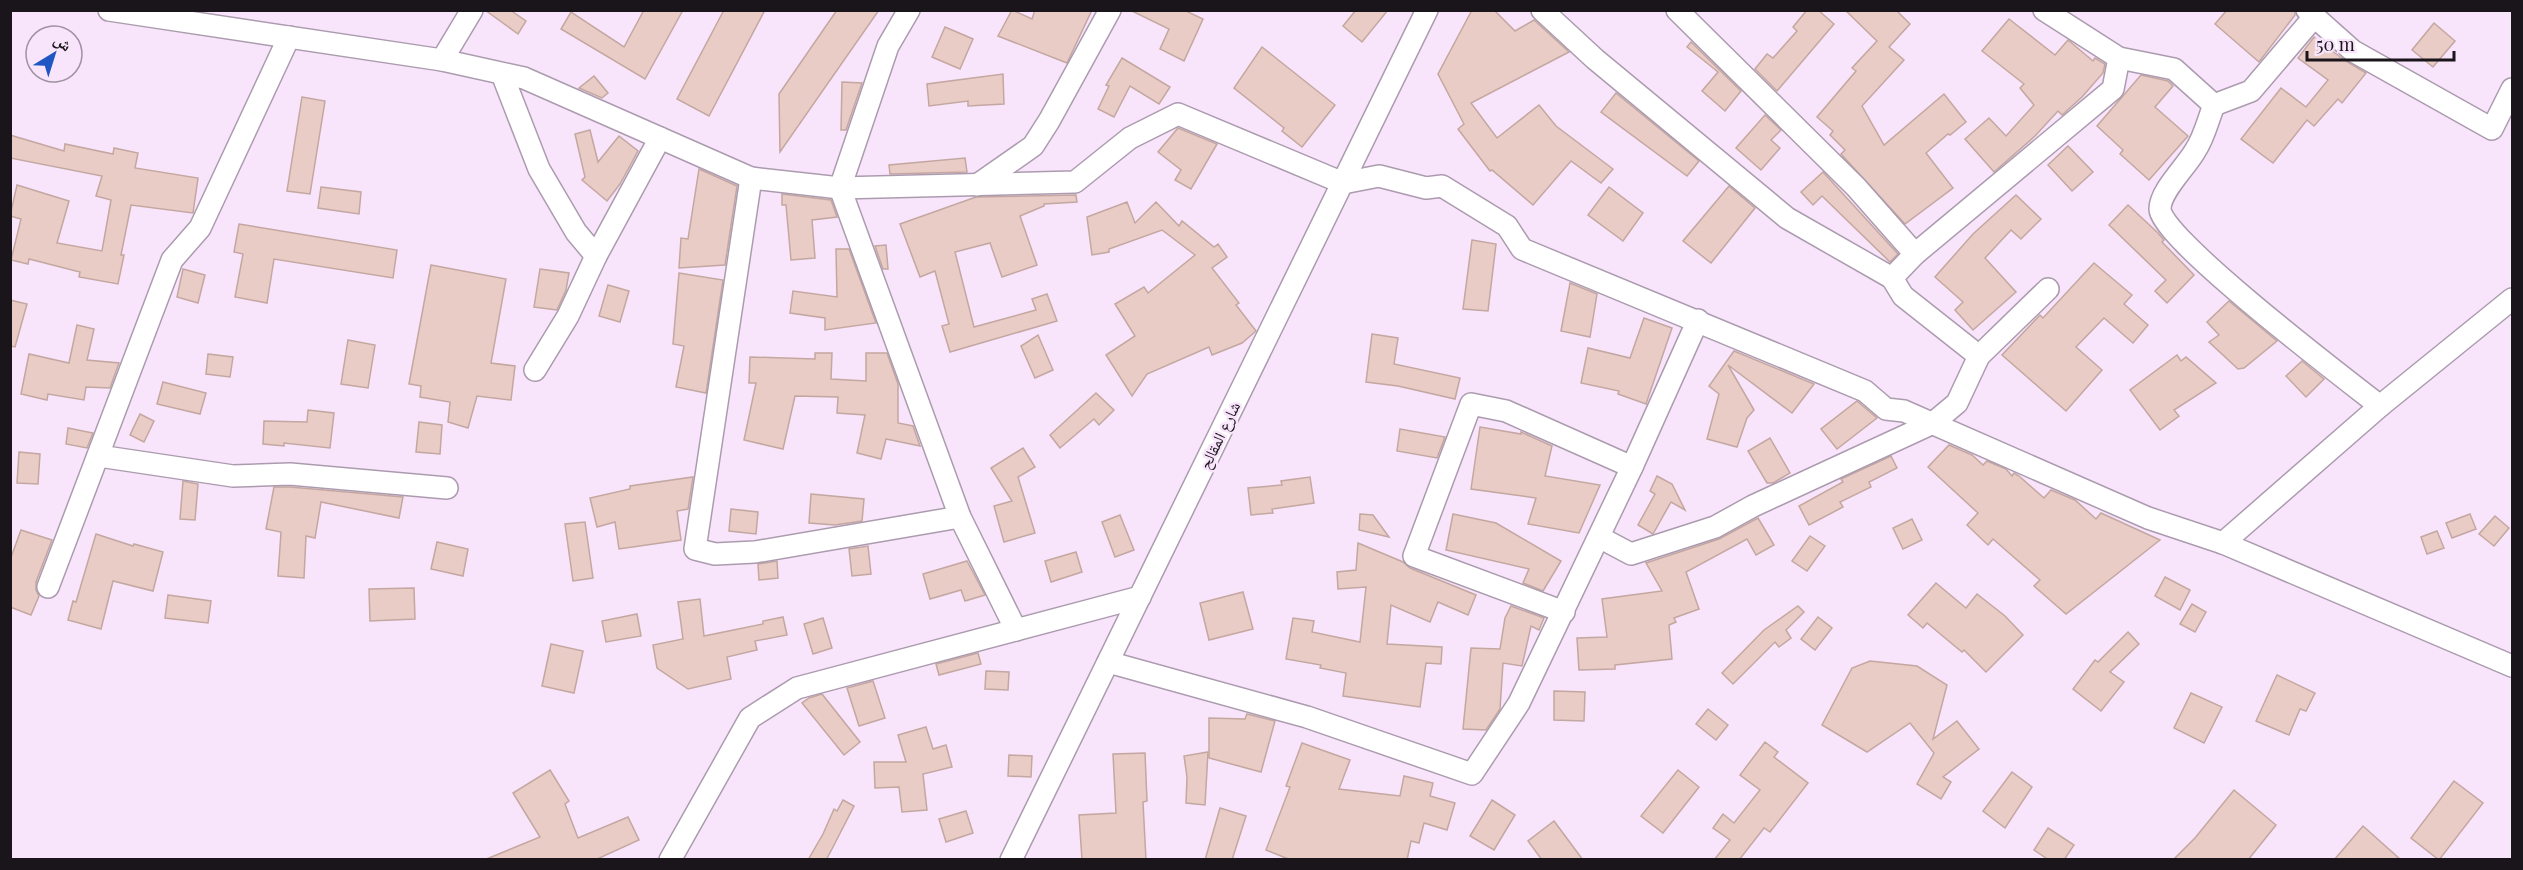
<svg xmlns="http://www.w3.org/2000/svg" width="2523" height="870" viewBox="0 0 2523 870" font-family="'Playfair Display','Noto Naskh Arabic',serif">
<rect width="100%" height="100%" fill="#f8e5fb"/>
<!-- building -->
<g fill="#eaccc6" stroke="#c3a7a0" stroke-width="1.5">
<polygon points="485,10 510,10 526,21 518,34"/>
<polygon points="644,10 683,10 645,79 561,29 571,12 624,47"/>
<polygon points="724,10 765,10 709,116 677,99"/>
<polygon points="837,10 879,10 780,152 779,94"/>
<polygon points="1012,10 1032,19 1035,10 1092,10 1067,63 998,36"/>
<polygon points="1130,10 1184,10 1203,19 1184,61 1160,49 1169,29"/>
<polygon points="1356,10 1388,10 1362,42 1343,26"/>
<polygon points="1472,10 1494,10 1515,31 1534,20 1569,52 1471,103 1497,138 1539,105 1556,126 1613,169 1601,183 1571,161 1533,205 1492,170 1490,171 1458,129 1464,124 1438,74"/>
<polygon points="1807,10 1818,10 1834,24 1777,91 1755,69 1767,54 1773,58 1797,31 1793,27"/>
<polygon points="1845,10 1896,10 1910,24 1889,47 1904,60 1862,106 1884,145 1944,94 1966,122 1950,135 1948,134 1926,153 1953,188 1905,224 1841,154 1845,150 1830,135 1833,131 1817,117 1856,71 1852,68 1877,41"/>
<polygon points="2227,10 2295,10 2295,15 2259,62 2215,24"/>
<polygon points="2009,19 2055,55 2068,40 2093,61 2095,58 2105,64 2103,73 2082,97 2062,115 2058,111 2035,136 1994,172 1965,139 1989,118 2006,136 2034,105 2020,88 2024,84 1982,51"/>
<polygon points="2434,23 2455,41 2433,67 2412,50"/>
<polygon points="945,27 973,39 960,69 932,57"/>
<polygon points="2314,37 2344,60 2366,73 2342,103 2338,99 2314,126 2307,120 2273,163 2241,139 2281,88 2306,107 2328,80 2298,58"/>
<polygon points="1691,42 1741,91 1725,111 1702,91 1718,72 1687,47"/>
<polygon points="1262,47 1335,105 1302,147 1282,131 1284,128 1234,88"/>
<polygon points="1122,58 1170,87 1159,104 1130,86 1114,117 1098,109 1109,86 1106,85"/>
<polygon points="1003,74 1004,104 968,106 968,101 929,106 927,84"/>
<polygon points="2141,75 2168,81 2173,86 2155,107 2188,136 2149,180 2120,154 2123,150 2097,126"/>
<polygon points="594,76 608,93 602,98 579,88"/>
<polygon points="842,82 862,83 846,130 841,130"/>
<polygon points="1616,93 1699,161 1687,176 1601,112"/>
<polygon points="302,97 325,101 310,194 287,191"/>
<polygon points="1765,115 1781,130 1771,140 1780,148 1761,170 1736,148"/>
<polygon points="1178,128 1217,144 1191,189 1175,180 1181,170 1158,152"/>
<polygon points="590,130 598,162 619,136 638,151 620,184 607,201 582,180 585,177 575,134"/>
<polygon points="10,135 64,151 65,144 113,154 114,148 138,153 135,168 198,178 193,213 131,205 121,255 124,255 118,284 79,277 80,272 29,259 28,264 11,260 21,219 10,216 17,185 69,201 57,243 102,251 111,200 96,196 102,176 10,158"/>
<polygon points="2068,146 2093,172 2072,191 2048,165"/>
<polygon points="965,158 967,172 890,174 889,165"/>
<polygon points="699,169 737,186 725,265 679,268 681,238 688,239"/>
<polygon points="1823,172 1898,254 1890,262 1822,196 1813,205 1801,192"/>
<polygon points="1729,186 1755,208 1711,263 1683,241"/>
<polygon points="321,187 361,192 359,214 318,208"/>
<polygon points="1609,187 1643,213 1623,241 1588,215"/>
<polygon points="782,194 831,200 837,217 812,220 815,258 791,260 786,205 782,205"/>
<polygon points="1076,195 1077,202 1044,204 1044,206 1020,216 1037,265 1002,277 990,243 955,252 974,327 1036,310 1032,299 1047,294 1057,321 950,352 942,326 949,324 935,271 920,277 900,224 976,197"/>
<polygon points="2016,195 2041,219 2021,239 2011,230 1985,258 2016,292 1973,330 1955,310 1963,302 1935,277 1973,234"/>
<polygon points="1127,202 1135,223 1156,202 1179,226 1182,221 1214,247 1218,244 1227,257 1212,268 1239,303 1236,305 1256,331 1242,343 1212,355 1209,347 1147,374 1132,396 1106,355 1135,336 1115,304 1144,287 1148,293 1195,255 1162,230 1109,249 1109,252 1092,255 1087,217"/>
<polygon points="2128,205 2158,233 2164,240 2162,242 2194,275 2167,303 2155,291 2166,280 2109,225"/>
<polygon points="239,224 397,250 393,278 274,259 267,303 235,297 243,254 234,252"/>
<polygon points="1472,240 1496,244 1488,311 1463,309"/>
<polygon points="886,245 888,269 883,269 875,246"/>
<polygon points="836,249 849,249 876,323 825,330 825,318 790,313 793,291 837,297"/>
<polygon points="2094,263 2132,295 2124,304 2148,325 2133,343 2104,318 2076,347 2102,370 2066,411 2002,355 2040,315 2043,318"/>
<polygon points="431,265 506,279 491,363 515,366 511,400 477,396 468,428 448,422 450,402 420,397 421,386 409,384"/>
<polygon points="183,269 205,275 198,303 177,297"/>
<polygon points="540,269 569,273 566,290 557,310 534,307"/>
<polygon points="679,273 723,280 706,393 676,387 684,346 673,344"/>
<polygon points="1570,283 1597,294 1590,337 1561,331"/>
<polygon points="608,285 629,291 620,322 599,316"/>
<polygon points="10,300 27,304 15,347 10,346"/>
<polygon points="2229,301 2277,341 2244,368 2238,369 2209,342 2219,335 2207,322"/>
<polygon points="1644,318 1672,328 1646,404 1618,394 1619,391 1581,383 1588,348 1630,358"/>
<polygon points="77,325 94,329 87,360 119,363 110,388 86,387 84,400 48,394 47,400 21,394 29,354 69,363"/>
<polygon points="1372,334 1398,338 1394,364 1460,378 1455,399 1398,386 1366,382"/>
<polygon points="1038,335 1053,370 1035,378 1021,346"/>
<polygon points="348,340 375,345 368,388 341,384"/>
<polygon points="1734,351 1814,384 1792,413 1728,365 1754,410 1747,418 1737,447 1707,439 1719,394 1709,386"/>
<polygon points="815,353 832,353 831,379 866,381 866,353 887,353 898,384 898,423 913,426 920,446 886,439 881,459 857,453 865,415 837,413 838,397 795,396 783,449 744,440 756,383 749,383 750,357 815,359"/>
<polygon points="208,354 233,357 230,377 206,374"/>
<polygon points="2177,355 2181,361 2186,357 2216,383 2174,410 2179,416 2160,430 2130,390"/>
<polygon points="2302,361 2324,379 2306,397 2286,376"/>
<polygon points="163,382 206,393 200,414 157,404"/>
<polygon points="1096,393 1114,410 1099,425 1094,419 1060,448 1050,435"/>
<polygon points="1857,401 1877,418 1837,449 1821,429"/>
<polygon points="308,410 334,413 330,448 284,443 284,446 263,444 264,421 307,422"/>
<polygon points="140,414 154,421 144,442 130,435"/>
<polygon points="419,422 442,425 440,454 416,452"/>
<polygon points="1480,427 1521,434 1521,432 1552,446 1545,476 1600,485 1579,533 1528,524 1536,498 1471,489"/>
<polygon points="68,428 93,433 87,448 66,444"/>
<polygon points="1400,429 1445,437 1437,458 1397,451"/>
<polygon points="1770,438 1790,473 1773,483 1767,483 1748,451"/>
<polygon points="1949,445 1972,455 1983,465 1987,461 2006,469 2012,476 2014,473 2019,476 2044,498 2051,490 2075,500 2096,519 2101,513 2160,540 2066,614 2034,586 2040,580 1993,539 1988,545 1967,525 1978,513 1928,467"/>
<polygon points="1023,448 1035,467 1018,477 1035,533 1004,542 994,506 1012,501 991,468"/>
<polygon points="19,452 40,454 38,484 17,483"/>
<polygon points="1891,456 1897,468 1869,482 1871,487 1840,502 1843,507 1809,525 1799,506 1843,482 1841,479"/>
<polygon points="1657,476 1672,484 1685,510 1671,502 1653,534 1638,525 1655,494 1650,491"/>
<polygon points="693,477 688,509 677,511 681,540 619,549 615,522 597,527 590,498 630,489 630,486"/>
<polygon points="1310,477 1314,503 1272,509 1273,513 1251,515 1248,488 1282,485 1281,481"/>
<polygon points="183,481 198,484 195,520 180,519"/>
<polygon points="274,487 290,487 403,497 399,518 321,502 315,538 306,536 304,578 278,576 281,532 266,529"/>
<polygon points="811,494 864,499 862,521 835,525 809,523"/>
<polygon points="731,509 758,512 756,534 729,531"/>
<polygon points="1360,514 1373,515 1389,537 1359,530"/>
<polygon points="1453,514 1496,523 1561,561 1543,591 1523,583 1529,569 1446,550"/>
<polygon points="2470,514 2476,529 2452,538 2446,523"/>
<polygon points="1120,515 1134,550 1115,557 1102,522"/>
<polygon points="2495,516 2509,528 2494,546 2479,534"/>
<polygon points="1758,518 1774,545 1756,555 1747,539 1686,572 1699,609 1674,618 1676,622 1669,625 1672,659 1615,665 1615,669 1579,670 1577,638 1607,637 1602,599 1662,591 1646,563 1719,539"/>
<polygon points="1912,519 1922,540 1903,549 1893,528"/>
<polygon points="585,522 593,578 573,581 565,524"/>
<polygon points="21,530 52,540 36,582 36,590 39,596 31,615 10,607 10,560"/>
<polygon points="2437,531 2444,548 2427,554 2421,537"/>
<polygon points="96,534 133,546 134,544 163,552 153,591 113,581 101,629 68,620 73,601 76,602"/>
<polygon points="1810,536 1825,546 1807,571 1792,561"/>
<polygon points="437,542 468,549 463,576 431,569"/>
<polygon points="1358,543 1403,562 1410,568 1476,595 1468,615 1438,602 1430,622 1391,605 1387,644 1442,647 1441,664 1426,663 1420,707 1343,696 1346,673 1320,668 1321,665 1286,659 1293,618 1314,621 1312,632 1360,642 1366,587 1338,589 1337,572 1356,570"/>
<polygon points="868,546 871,574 852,576 849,549"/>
<polygon points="1076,552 1082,572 1051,582 1045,561"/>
<polygon points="777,561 778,578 759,580 758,564"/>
<polygon points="967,561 985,595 965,601 961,590 930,599 923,574"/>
<polygon points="2165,577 2190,590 2180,610 2155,596"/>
<polygon points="1936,583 1966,608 1977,594 2005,616 2023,635 1986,672 1964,650 1962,652 1927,623 1923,628 1908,615"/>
<polygon points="414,588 415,619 370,621 369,589"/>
<polygon points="1243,592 1253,629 1209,640 1200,603"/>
<polygon points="168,595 211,601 208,623 165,618"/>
<polygon points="700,599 704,636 763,624 763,621 783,617 787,635 755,641 757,650 727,657 731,679 688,689 657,668 653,645 683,639 678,602"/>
<polygon points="2192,604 2206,612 2195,632 2180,624"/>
<polygon points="1511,606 1544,618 1539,630 1531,626 1522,666 1503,663 1500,709 1486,730 1463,729 1471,648 1500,649 1505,618"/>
<polygon points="1798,606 1804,612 1786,630 1791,638 1779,647 1775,642 1733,684 1722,673 1764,630"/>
<polygon points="637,614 641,636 606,642 602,621"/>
<polygon points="1818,617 1832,628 1815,650 1801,639"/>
<polygon points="823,618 832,648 813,654 804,624"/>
<polygon points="2128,632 2139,644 2110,672 2124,682 2101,711 2073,689 2095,660 2098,662"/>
<polygon points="551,644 583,651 574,693 542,686"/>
<polygon points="978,653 981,664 939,675 936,664"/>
<polygon points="1870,661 1917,666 1947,685 1933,739 1957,721 1979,749 1943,777 1951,782 1941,799 1917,784 1934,753 1910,723 1867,752 1822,725 1852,668"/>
<polygon points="986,671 1009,672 1008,690 985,689"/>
<polygon points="2277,675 2315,693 2306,711 2300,709 2289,735 2256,721"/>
<polygon points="873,681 885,718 859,726 847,688"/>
<polygon points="1554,691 1585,692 1584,721 1554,720"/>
<polygon points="2191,693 2222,707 2204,743 2174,728"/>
<polygon points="822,694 860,742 844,755 802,703 809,698"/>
<polygon points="1708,709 1728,725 1716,740 1696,724"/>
<polygon points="1247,714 1275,721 1261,772 1209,758 1209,718 1245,719"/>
<polygon points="926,727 933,749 946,745 952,767 923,774 927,810 902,812 899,787 875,788 874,762 906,762 898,735"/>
<polygon points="1765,742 1778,752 1774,757 1808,783 1770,832 1764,828 1739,860 1714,860 1730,840 1713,828 1723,814 1734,823 1760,790 1740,775"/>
<polygon points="1302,743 1350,760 1339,789 1400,796 1404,776 1433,783 1430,796 1455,803 1447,830 1424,823 1419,843 1411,841 1407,860 1291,860 1266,850 1290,787 1286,786"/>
<polygon points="1208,752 1205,805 1186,803 1187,777 1184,756"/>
<polygon points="1145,753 1147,801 1143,802 1146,860 1082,860 1079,815 1116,813 1113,754"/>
<polygon points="1009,755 1032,756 1031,777 1008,776"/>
<polygon points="550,770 569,801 565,804 578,838 628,817 639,840 595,860 484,860 540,837 513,793"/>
<polygon points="1678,770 1699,787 1663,833 1641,816"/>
<polygon points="2012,772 2032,787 2005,828 1983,811"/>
<polygon points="2454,781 2483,803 2439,860 2411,838"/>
<polygon points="2234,790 2276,825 2248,860 2173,860 2195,838"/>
<polygon points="843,800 854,806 832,849 826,860 808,860 823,834 834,809 837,811"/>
<polygon points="1492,800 1515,815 1494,850 1470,836"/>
<polygon points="1220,808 1246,816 1232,860 1205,860"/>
<polygon points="966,811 973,833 946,842 939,819"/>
<polygon points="1554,821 1583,860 1542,860 1528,841"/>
<polygon points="2363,826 2401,860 2334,860"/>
<polygon points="2048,828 2074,845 2064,860 2049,860 2034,850"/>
</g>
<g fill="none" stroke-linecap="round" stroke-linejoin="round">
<defs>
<g id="minor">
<polyline points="109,10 442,60 524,78 751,178 840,188 1075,182 1130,138 1178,114 1343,183 1379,176 1426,188 1442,186 1507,226 1522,249 1865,391 1886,409 1904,411 2148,518 2223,543 2512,666"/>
<polyline points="909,10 888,46 840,188 960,517 1016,630"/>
<polyline points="1542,10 1595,59 1787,218 1892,278 1903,296 1979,356"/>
<polyline points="1677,10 1856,187 1915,254"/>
<polyline points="2044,10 2119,58 2174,69 2214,105 2251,91 2314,17"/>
<polyline points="2307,10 2353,51 2492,129 2512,89"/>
<polyline points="442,60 472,10"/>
<polyline points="502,74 539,169 576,232 596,256"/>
<path d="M2214,105c-6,15 -10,33 -19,46 -9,16 -35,40 -35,58 0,29 188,172 220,197l-157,137"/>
<polyline points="751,178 695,549 715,554 755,552 960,517"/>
<polyline points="977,185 1033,146 1049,121 1110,10"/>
<polyline points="1892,278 1915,254 2113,89 2119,58"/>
<polyline points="535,370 568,316 596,256 660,138"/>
<polyline points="2380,406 2512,299"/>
<polyline points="99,456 233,476 290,474 447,488"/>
<polyline points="1599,537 1631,554 1715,527 1753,506 1933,423 1957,403 1979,356 2048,289"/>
<polyline points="48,587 172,260 200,228 289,37"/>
<polyline points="1564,612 1414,556 1471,404 1506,411 1632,467"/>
<polyline points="1108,662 1307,717 1472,774 1519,703 1632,467 1698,320"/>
<polyline points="670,860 750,718 797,688 1140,597"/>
<polyline points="1011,860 1427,10"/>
</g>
</defs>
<!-- minor casing -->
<use href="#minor" stroke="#ac9baf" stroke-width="24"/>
<!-- minor -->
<use href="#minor" stroke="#fff" stroke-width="21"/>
</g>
<g text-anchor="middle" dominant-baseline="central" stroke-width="5" stroke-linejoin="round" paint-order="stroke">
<!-- street labels -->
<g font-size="16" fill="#1a141b" stroke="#f8e5fb">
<text transform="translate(1219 435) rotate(-64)">شارع المقالح</text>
</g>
</g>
<!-- border -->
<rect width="2523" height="870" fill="none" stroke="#1a141b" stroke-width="24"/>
<!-- north arrow -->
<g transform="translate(54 54) rotate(38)"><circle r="28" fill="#f8e5fb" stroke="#9f91a1" stroke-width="1.5"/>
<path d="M0-4.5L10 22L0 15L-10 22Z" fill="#1f56c3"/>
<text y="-9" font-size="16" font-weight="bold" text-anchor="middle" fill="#1a141b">ش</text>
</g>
<!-- scale -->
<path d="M2307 51v9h147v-9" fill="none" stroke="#1a141b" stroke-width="3"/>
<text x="2316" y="51" font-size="18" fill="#1a141b" stroke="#f8e5fb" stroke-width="4.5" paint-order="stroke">50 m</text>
</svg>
